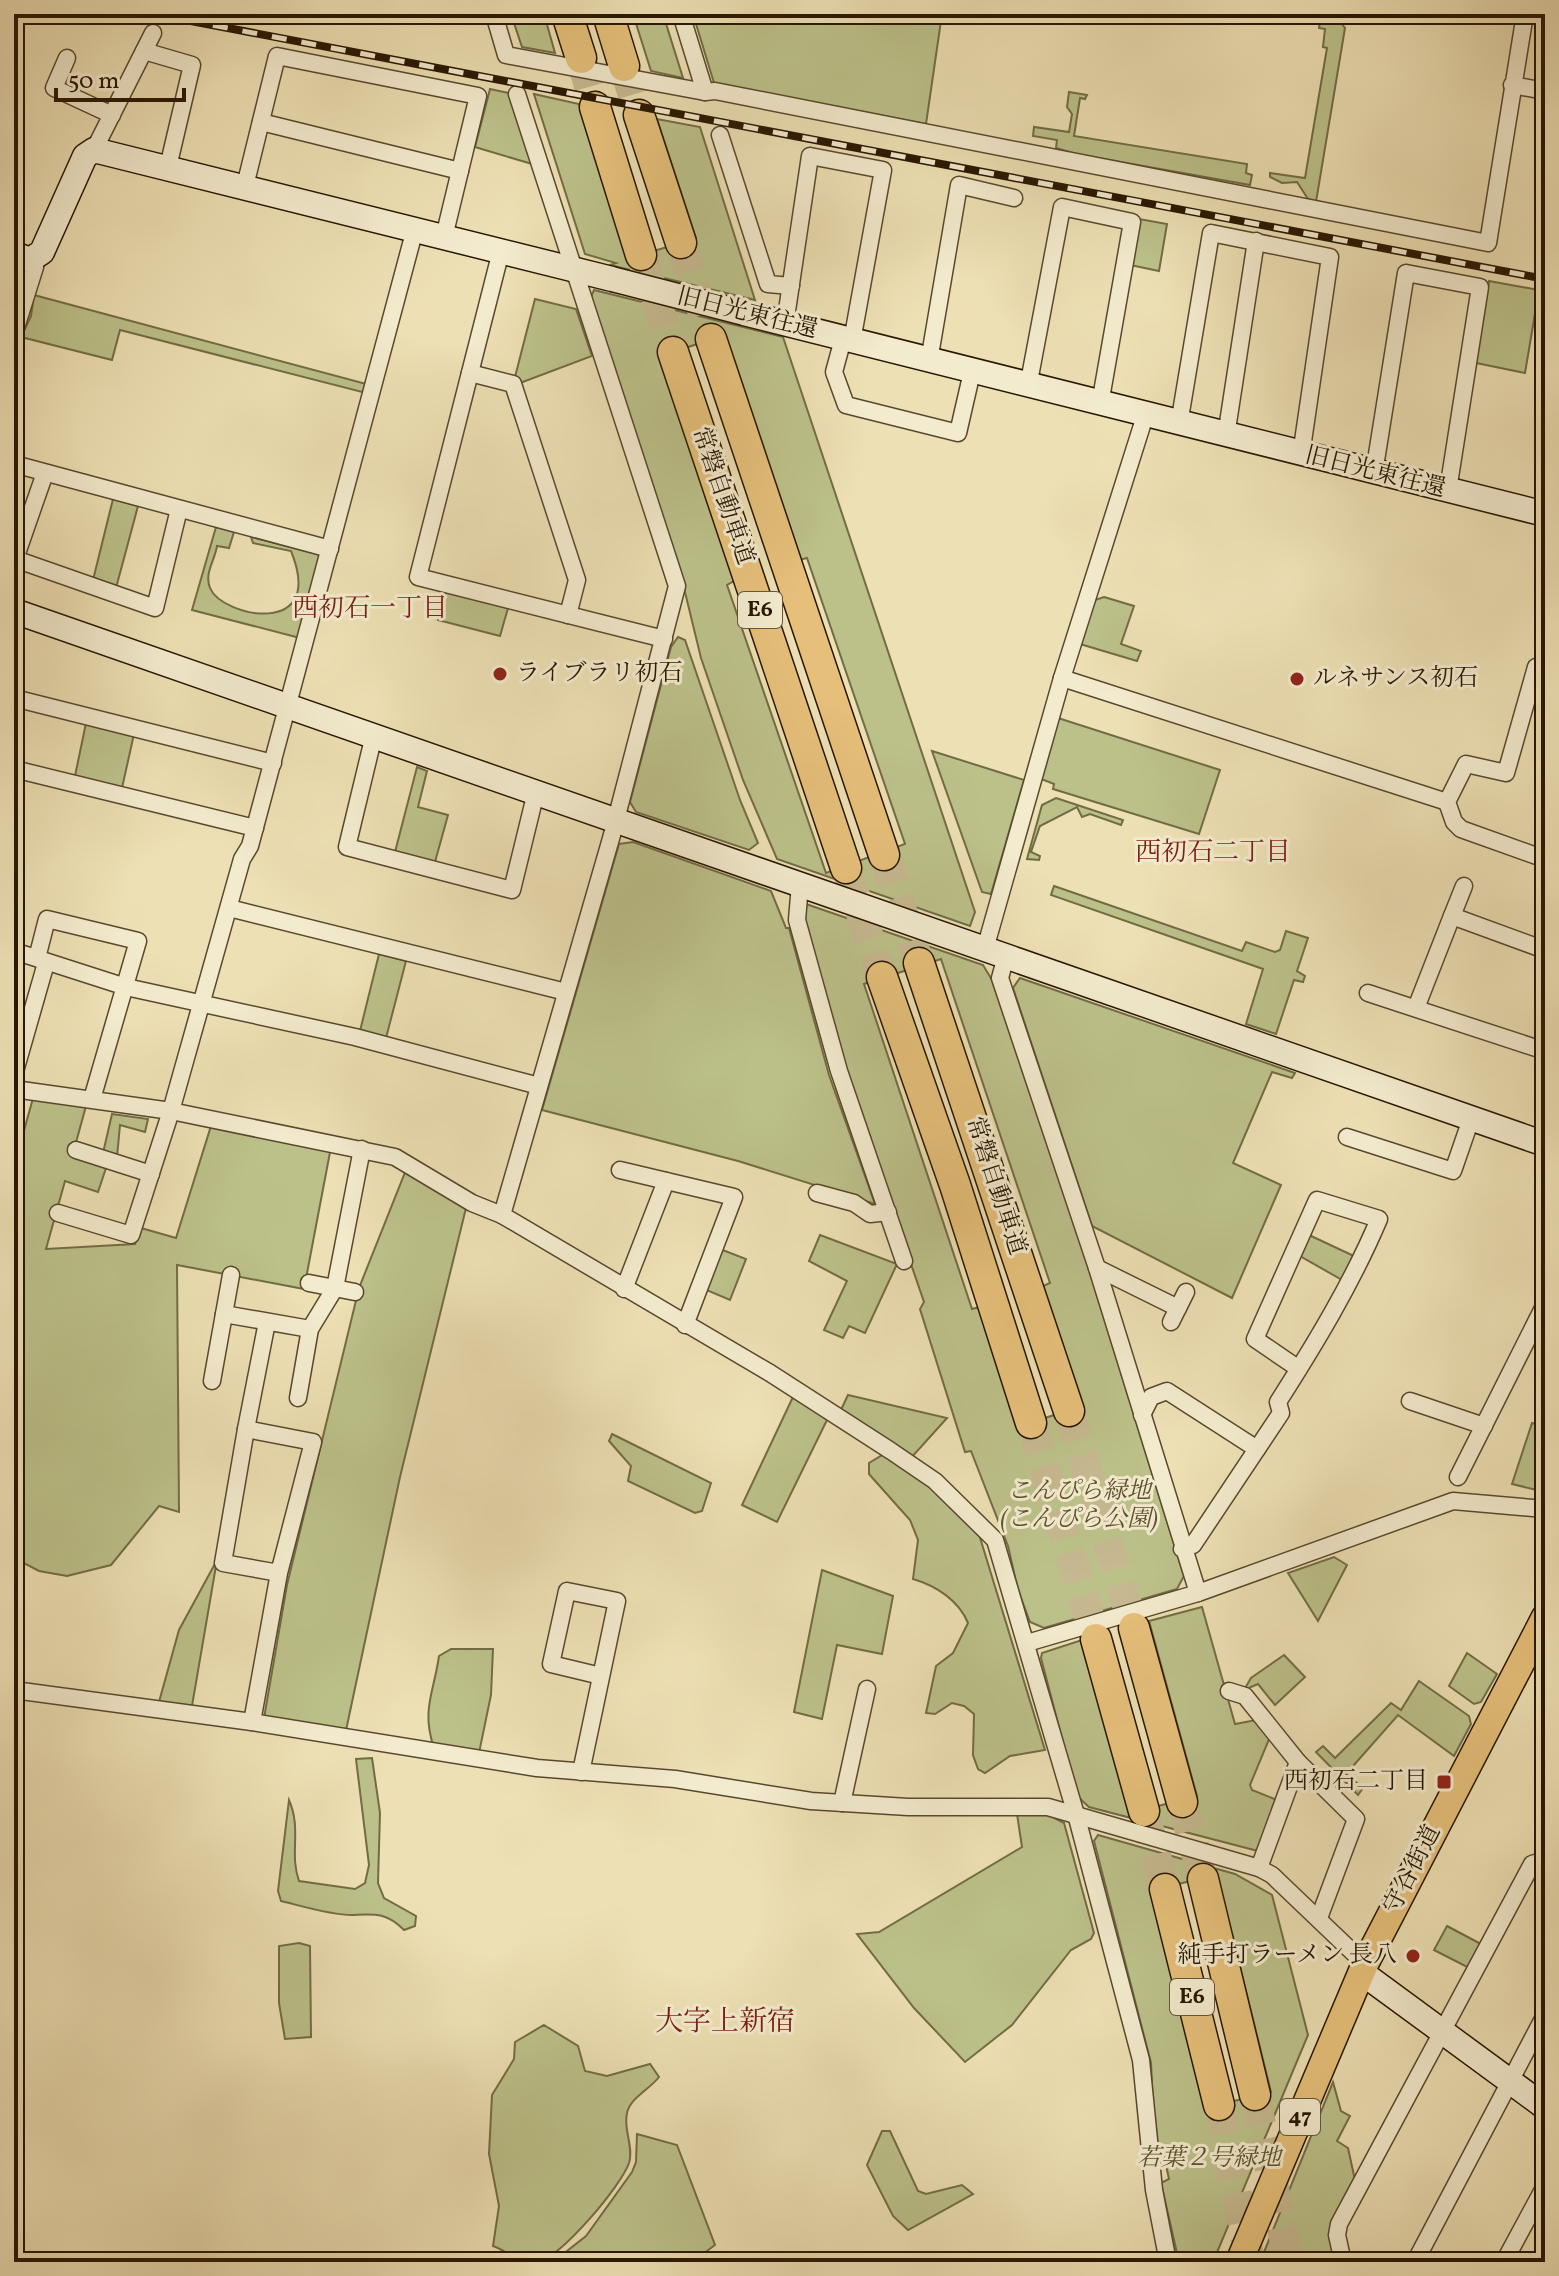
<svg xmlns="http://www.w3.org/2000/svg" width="1559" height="2276" viewBox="0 0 1559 2276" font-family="Vollkorn,'Noto Serif JP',serif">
<rect width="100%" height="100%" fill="#ede0b4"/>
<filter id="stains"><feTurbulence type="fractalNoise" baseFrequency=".0025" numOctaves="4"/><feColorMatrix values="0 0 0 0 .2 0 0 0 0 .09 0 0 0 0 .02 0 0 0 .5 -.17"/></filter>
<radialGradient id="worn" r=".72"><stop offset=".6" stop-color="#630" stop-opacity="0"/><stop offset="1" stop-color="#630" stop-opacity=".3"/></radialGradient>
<!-- green -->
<g fill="#bcc18a" stroke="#726c45" stroke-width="2" fill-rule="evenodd">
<polygon points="511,14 544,14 555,53 522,47"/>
<polygon points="633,14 663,14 683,78 651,71"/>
<polygon points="693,14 942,14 926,124 714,83"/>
<polygon points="1321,14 1334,14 1345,28 1316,202 1308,199 1297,182 1282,183 1270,177 1270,173 1305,178 1327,48 1323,47 1325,29 1319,28"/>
<polygon points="490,89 509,93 532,164 475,147"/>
<polygon points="1069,92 1087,95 1085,99 1080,98 1074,136 1247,164 1246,173 1252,175 1250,185 1076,154 1056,148 1057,140 1033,136 1034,127 1069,132 1072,114 1067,107"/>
<polygon points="534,94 579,104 628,259 696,238 657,119 700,127 755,300 610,265 616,263 585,254"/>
<polygon points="1139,219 1167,224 1159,271 1130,265"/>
<polygon points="1489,281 1539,290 1525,373 1476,363"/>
<path d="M594,290l189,47 192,575 -5,14 -193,-67 -34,-79 -42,-122 -17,-70 -93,-291zM725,335l74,225 8,-2 98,286 -79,29 -99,-288 7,-4 -61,-229z"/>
<polygon points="34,295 370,385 362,392 120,330 112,360 21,337 31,316"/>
<polygon points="535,299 576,309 592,356 520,383 515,377"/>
<polygon points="113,499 138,506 116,588 93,580"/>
<path d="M216,527l18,5 -5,16 -12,-2c-2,14 -13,27 -7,42 12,29 117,51 81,-37l-38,-8 -2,-6 68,17 4,7 -23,77 -108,-28z"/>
<polygon points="445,592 508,608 500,636 438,620"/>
<polygon points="1104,597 1134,606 1121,644 1141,651 1137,661 1080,644 1095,600"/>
<polygon points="678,637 685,640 740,800 758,843 749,850 636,812 630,802 671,647"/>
<polygon points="1058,718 1220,770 1199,834 1053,789 1054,784 1041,779"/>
<polygon points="86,723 134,734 122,788 75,776"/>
<polygon points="932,751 1024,780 991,894 982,892"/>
<polygon points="417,767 427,771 418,807 448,815 435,862 395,852"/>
<polygon points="1056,798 1123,820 1121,825 1090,814 1082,817 1077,807 1040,826 1031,852 1040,856 1039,860 1027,859 1042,805"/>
<polygon points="633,842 771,891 786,928 789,928 829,1075 875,1204 738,1161 542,1110 619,844"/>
<polygon points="1054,886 1242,951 1246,942 1275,952 1280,950 1286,931 1308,938 1297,971 1305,976 1303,982 1294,980 1276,1034 1246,1024 1263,969 1051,895"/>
<path d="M806,904l177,61 9,15 91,270 101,326 -7,13 -133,39 -14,-6 -12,-32 -10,-44 -37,-95 -6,1 -45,-143 4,-7 -71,-207 -50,-184zM941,959l109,324 -7,3 39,120 -65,21 -37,-120 -8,2 -108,-325z"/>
<polygon points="379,954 406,961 386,1038 360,1031"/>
<polygon points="1020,978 1295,1073 1292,1078 1272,1072 1233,1163 1281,1185 1232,1298 1092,1226 1013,988"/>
<polygon points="33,1098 86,1106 72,1157 106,1168 98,1192 65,1181 46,1249 135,1244 141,1228 176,1238 211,1126 331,1147 304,1289 177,1265 179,1512 159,1506 111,1565 67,1576 39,1571 14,1558 14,1167"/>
<polygon points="112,1114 148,1119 145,1132 120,1125 117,1157 103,1153"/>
<polygon points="406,1170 467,1204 400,1477 345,1735 264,1718 287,1585 359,1288"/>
<polygon points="820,1235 897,1264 865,1333 849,1326 843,1338 824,1330 847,1281 809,1261"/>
<polygon points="1309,1235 1356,1257 1342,1280 1300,1256"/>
<polygon points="720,1249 746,1259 730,1300 704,1289"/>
<polygon points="848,1395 947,1418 911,1458 840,1412"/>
<polygon points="793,1397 827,1416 827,1420 777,1522 742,1505"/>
<polygon points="1532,1423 1545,1427 1545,1492 1512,1484"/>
<polygon points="612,1434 711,1483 702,1511 695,1513 628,1481 631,1466 609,1441"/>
<path d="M884,1454l46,30 48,47 67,219 -35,6 -25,17 -7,-4 -5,-14 1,-41 -10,-8 -12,-3 -17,11 -9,-1 10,-47 17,-13 15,-30c-9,-22 -31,-37 -55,-44l5,-39 -8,-20 -41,-46v-11z"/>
<polygon points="1334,1557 1347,1565 1318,1621 1288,1573"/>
<polygon points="217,1560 192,1706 159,1702 179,1630"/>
<polygon points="822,1570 893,1596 882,1654 837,1645 822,1719 794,1712"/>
<polygon points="1202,1607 1235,1724 1256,1720 1270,1737 1250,1785 1252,1790 1277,1800 1258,1851 1089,1807 1077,1796 1041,1658 1042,1653 1082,1640 1131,1813 1197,1796 1149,1621"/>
<path d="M451,1649h42l-2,46 -12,58 -45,-5c-13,-38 0,-56 5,-92z"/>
<polygon points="1467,1653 1497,1674 1481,1702 1474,1704 1449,1686"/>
<polygon points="1284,1655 1305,1677 1275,1705 1258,1684 1244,1690 1251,1678"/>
<polygon points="1419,1681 1469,1716 1471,1724 1454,1756 1398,1715 1346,1774 1363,1788 1358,1795 1316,1752 1323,1746 1335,1758 1391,1703 1401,1710"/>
<path d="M372,1758l8,55 -2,70 6,15 32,18 -1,10 -11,4c-18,-18 -29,-16 -52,-15 -22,0 -50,-9 -71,-14l-3,-10 11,-91c13,30 0,53 10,81l56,8 10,-6 4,-18 -13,-106z"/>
<polygon points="1017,1814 1047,1814 1064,1823 1094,1933 1091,1939 1071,1950 1012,2025 965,2062 914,2008 857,1934 879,1932 1022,1847"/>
<path d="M1098,1835l137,39 37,21 36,140 -95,227h-34l-18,-79 8,-4 -6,-27 -8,-4 -4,-85 -57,-222zM1217,1874l54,218 -66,16 -53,-217z"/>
<polygon points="1447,1926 1481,1944 1469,1968 1434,1950"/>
<polygon points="299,1943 310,1946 311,2037 285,2039 279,2003 279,1946"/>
<path d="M544,2025l34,21 7,25 22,5 43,-12 9,13c-9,12 -29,21 -32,36 -4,16 7,34 2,50 -8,23 -67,93 -91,99 -18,5 -29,-11 -45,-16l6,-40 -10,-52 3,-59 22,-36 1,-17z"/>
<polygon points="1333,2082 1341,2111 1350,2116 1337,2141 1348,2148 1355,2180 1338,2262 1260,2262"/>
<polygon points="882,2131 890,2131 918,2191 926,2194 962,2185 973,2194 908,2230 893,2216 867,2165"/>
<polygon points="637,2134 677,2145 715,2245 692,2262 553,2262 586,2236 632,2172 636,2162"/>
<polygon points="478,2252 503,2262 431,2262"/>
</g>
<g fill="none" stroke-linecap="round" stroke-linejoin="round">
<!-- highway-tunnel -->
<g stroke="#c6b890" stroke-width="30" stroke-dasharray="30 15" stroke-linecap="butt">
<polyline points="581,58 595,107"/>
<polyline points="624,66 639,115"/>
<polyline points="681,243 711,339"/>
<polyline points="641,255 673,352"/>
<polyline points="884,855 919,963"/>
<polyline points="846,868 882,977"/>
<polyline points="1069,1411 1134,1628"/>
<polyline points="1031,1423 1096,1639"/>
<polyline points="1182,1802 1203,1879"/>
<polyline points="1144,1811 1165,1889"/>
<polyline points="1255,2095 1289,2262"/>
<polyline points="1219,2105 1250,2260"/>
</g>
<defs>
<g id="street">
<polyline points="494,14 506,55 705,92 715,91 1488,243 1525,14"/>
<polyline points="681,14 705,92"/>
<polyline points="144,51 192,65 168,167"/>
<polyline points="67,58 54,88 112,115"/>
<polyline points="1512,85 1545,91"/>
<polyline points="517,94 677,586 612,835 502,1215 770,1373 891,1451 935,1481 995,1540 1077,1818 1141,2060 1154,2190 1168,2262"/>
<polyline points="261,122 460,171"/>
<polyline points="720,135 768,284 791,286"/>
<polyline points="94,150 153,33"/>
<polyline points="245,186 277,56 478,96 444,237"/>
<polyline points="501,251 418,577 664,639"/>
<polyline points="785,324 810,156 883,170 852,341"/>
<polyline points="14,334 35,267 34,259"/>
<polyline points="843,339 834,372 846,405 958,433 972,372"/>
<polyline points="929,361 959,185 1014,198"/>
<polyline points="470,373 513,384 577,580 568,615"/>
<polyline points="1028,387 1062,207 1132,222 1100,404"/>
<polyline points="1179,424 1211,233 1330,257 1301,455"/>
<polyline points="1226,436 1256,241"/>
<polyline points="14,464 330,549"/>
<polyline points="45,473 15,559 155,608 179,509"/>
<polyline points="1374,473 1406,273 1480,287 1448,490"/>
<polyline points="1545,670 1536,667 1506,773 1466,764 1447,802 1454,822 1461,829 1545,859"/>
<polyline points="1062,678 1447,802"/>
<polyline points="14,698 273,763"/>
<polyline points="374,735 347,847 512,890 536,792"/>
<polyline points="14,769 255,828"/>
<polyline points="800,884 797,920 839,1071 904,1261"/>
<polyline points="229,908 566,992"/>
<polyline points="1452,916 1464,886"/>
<polyline points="985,949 1062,678 1145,416"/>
<polyline points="14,951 126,987 355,1037 539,1086"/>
<polyline points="1006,956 1000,978 1097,1268 1198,1593"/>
<polyline points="37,958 47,919 138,941 92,1099"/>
<polyline points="1368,993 1545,1051"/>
<polyline points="1416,1008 1452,916 1545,950"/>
<polyline points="14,1075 46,963"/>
<polyline points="14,1089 171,1111 395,1157 472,1203 502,1215"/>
<polyline points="1347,1137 1453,1171 1471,1119"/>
<polyline points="76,1150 151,1174"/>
<polyline points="620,1170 734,1197 685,1325"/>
<polyline points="817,1193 854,1203 870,1214 888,1212"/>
<polyline points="58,1213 131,1235 171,1111 242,859 250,846 415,229"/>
<polyline points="1097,1268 1178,1308"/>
<polyline points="309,1283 355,1292"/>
<polyline points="624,1289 666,1181"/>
<polyline points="224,1314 310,1329"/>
<polyline points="1171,1322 1186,1292"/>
<polyline points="212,1381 231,1275"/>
<polyline points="298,1398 310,1329 335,1288 362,1149"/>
<polyline points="1410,1401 1484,1426"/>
<polyline points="1142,1415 1151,1397 1167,1391 1257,1449"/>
<polyline points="246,1429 267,1322"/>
<polyline points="1458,1477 1545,1304"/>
<path d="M1182,1549l11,-4 88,-132 -3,-11c37,-58 74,-119 101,-183l-62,-19 -62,139 44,30"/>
<polyline points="1027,1643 1198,1593 1453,1501 1545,1509"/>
<polyline points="14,1690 252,1722 537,1768 675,1779 811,1801 908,1807 1048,1807 1259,1868 1272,1875 1365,1964"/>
<polyline points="1229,1691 1245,1696 1298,1762 1356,1819 1319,1918"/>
<polyline points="252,1722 279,1573 313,1442 246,1429 223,1563 279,1573"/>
<polyline points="581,1772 617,1601 567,1591 551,1664 601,1676"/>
<polyline points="842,1803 867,1689"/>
<polyline points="1259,1868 1298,1762"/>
<polyline points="1343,2262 1337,2235 1339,2224 1532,1864 1545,1860"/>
<polyline points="1415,2262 1545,2015"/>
<polyline points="1504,2262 1545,2186"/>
</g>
<g id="secondary">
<polyline points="14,254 30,260 42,252 85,156 94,150 612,279"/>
<polyline points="744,313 1545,514"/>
<polyline points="14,611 1545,1144"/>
<polyline points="1361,1972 1545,2107"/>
</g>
<polyline id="primary" points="1239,2262 1365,1964 1545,1617"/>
<g id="highway">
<polyline points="567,14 581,58"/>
<polyline points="608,14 624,66"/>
<polyline points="595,107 641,255"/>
<polyline points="639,115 681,243"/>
<polyline points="711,339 884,855"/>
<polyline points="673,352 846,868"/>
<polyline points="919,963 1069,1411"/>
<polyline points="882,977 955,1185 1031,1423"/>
<polyline points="1134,1628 1182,1802"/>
<polyline points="1096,1639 1144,1811"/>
<polyline points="1203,1879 1255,2095"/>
<polyline points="1165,1889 1219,2105"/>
</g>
</defs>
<!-- street casing -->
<use href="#street" stroke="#59482d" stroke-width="19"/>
<!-- secondary casing -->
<use href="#secondary" stroke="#281600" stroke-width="27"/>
<!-- primary casing -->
<use href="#primary" stroke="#281600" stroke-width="29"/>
<!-- highway casing -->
<use href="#highway" stroke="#281600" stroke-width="33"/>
<!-- street -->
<use href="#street" stroke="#f3ebce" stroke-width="16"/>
<!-- secondary -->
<use href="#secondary" stroke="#f3ebce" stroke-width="24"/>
<!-- primary -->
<use href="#primary" stroke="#e6c07a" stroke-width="26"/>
<!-- highway -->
<use href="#highway" stroke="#e6c07a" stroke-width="30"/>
<defs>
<polyline id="rail" points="154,14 1545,279"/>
</defs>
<!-- rail casing -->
<use href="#rail" stroke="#281600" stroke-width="8"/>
<!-- rail -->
<use href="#rail" stroke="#f3ebce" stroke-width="5" stroke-dasharray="15" stroke-linecap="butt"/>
<defs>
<polyline id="secondary-bridge" points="612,279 744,313"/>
</defs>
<!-- secondary-bridge casing -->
<use href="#secondary-bridge" stroke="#281600" stroke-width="27" stroke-linecap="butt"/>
<!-- secondary-bridge -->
<use href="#secondary-bridge" stroke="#f3ebce" stroke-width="24"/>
</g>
<!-- markers -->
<g fill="#8f2418" stroke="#f3ebce" stroke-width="3">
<circle cx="500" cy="674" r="8"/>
<circle cx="1297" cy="679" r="8"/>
<rect x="1436" y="1774" width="16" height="16" rx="4"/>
<circle cx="1413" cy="1956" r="8"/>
</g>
<g text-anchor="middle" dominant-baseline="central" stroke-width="6" stroke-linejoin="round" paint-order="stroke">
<!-- shield labels -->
<g fill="#f3ebce" stroke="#65563e" stroke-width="2">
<rect x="738" y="592" width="44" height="36" rx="6"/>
<rect x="1170" y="1979" width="44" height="36" rx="6"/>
<rect x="1280" y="2099" width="40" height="36" rx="6"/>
</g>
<g font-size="22" font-weight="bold" fill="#281600">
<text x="760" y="610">E6</text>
<text x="1192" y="1997">E6</text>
<text x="1300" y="2117">47</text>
</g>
<!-- street labels -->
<g font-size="24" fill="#281600" stroke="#f3ebce">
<text transform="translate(747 314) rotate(14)">旧日光東往還</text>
<text transform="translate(1375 473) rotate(14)">旧日光東往還</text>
<text transform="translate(722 496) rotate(71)">常磐自動車道</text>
<text transform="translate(995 1186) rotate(72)">常磐自動車道</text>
<text transform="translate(1413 1870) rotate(-63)">守谷街道</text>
</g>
<!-- poi labels -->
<g font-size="24" fill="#281600" stroke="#f3ebce" text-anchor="start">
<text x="516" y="674">ライブラリ初石</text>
<text x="1313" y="679">ルネサンス初石</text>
<text x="1428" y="1782" text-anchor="end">西初石二丁目</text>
<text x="1397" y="1956" text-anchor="end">純手打ラーメン 長八</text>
</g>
<!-- park labels -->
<g font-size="24" font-style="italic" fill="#5c5230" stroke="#f3ebce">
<text x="1079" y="1492">こんぴら緑地<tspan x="1079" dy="28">(こんぴら公園)</tspan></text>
<text x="1209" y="2159">若葉２号緑地</text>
</g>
<!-- neighbourhood labels -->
<g font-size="26" fill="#7a1f14" stroke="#f3ebce">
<text x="370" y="609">西初石一丁目</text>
<text x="1213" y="853">西初石二丁目</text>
</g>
<!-- quarter labels -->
<g font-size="28" fill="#7a1f14" stroke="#f3ebce">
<text x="725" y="2022">大字上新宿</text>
</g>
</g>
<!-- margin -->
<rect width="1559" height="2276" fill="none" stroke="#ede0b4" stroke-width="48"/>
<rect x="16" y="16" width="1527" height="2244" fill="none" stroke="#281600" stroke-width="4"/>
<rect x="24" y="24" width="1511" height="2228" fill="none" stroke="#281600" stroke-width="2"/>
<!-- scale -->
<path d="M56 88v12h128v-12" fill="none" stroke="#281600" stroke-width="4"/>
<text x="68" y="88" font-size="24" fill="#281600" stroke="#f3ebce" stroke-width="6" paint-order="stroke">50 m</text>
<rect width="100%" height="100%" filter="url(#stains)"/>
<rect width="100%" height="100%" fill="url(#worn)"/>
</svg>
